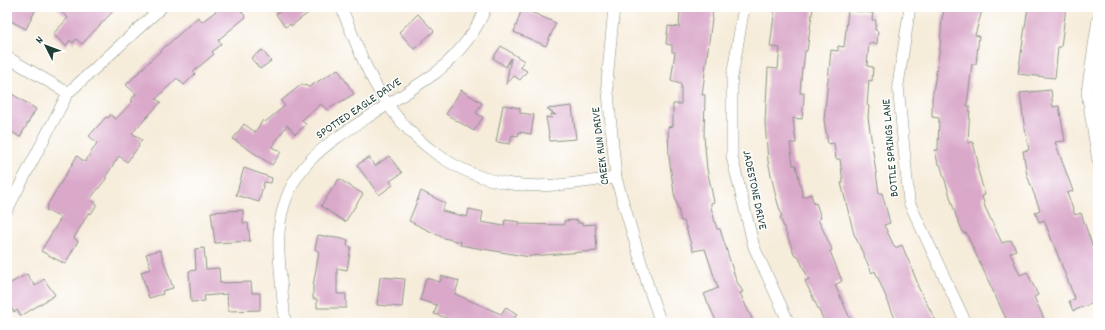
<svg xmlns="http://www.w3.org/2000/svg" width="1105" height="330" viewBox="0 0 1105 330" font-family="Dekko,sans-serif">
<rect width="100%" height="100%" fill="#fff"/>
<filter id="ink" filterUnits="userSpaceOnUse"><feTurbulence type="fractalNoise" baseFrequency=".025" numOctaves="2"/><feDisplacementMap in="SourceGraphic" scale="8" xChannelSelector="R" yChannelSelector="G"/><feConvolveMatrix kernelMatrix="1 2 1 2 8 2 1 2 1" color-interpolation-filters="sRGB"/></filter>
<filter id="wash" filterUnits="userSpaceOnUse"><feTurbulence type="fractalNoise" baseFrequency=".012" numOctaves="4" result="noise"/><feDisplacementMap in="SourceGraphic" scale="16" xChannelSelector="R" yChannelSelector="G"/><feGaussianBlur stdDeviation="0.9" result="paint"/><feColorMatrix in="noise" values="0 0 0 0 0 0 0 0 0 0 0 0 0 0 0 0 0 1.4 0 .05"/><feComposite in="paint" operator="in"/></filter>
<g filter="url(#wash)">
<rect width="100%" height="100%" fill="#f6ecda"/>
<g id="blocks">
<!-- building -->
<g fill="#daa9ca">
<polygon points="7,7 37,7 26,29 7,19"/>
<polygon points="56,7 117,7 82,44 76,39 73,43 70,40 66,46 53,34 68,18"/>
<polygon points="221,7 238,7 246,17 218,40 221,44 212,52 214,54 193,72 195,74 184,85 177,78 156,99 161,102 132,133 142,140 138,145 139,146 127,162 119,156 106,176 106,179 90,199 97,204 91,214 89,212 74,238 78,241 65,264 41,251 61,218 46,210 48,204 77,156 85,162 97,143 89,136 106,117 108,118 110,115 116,119 133,101 131,100 136,94 126,85 154,57 198,17 202,22"/>
<polygon points="287,7 316,7 291,26 290,24 285,27 276,14"/>
<polygon points="689,7 706,7 705,10 713,11 702,95 705,95 704,136 707,169 714,202 711,203 711,207 717,229 720,229 736,280 743,292 740,293 754,323 717,323 704,294 718,288 705,249 693,251 684,221 681,221 674,193 669,157 668,127 673,126 673,104 681,104 681,84 671,81 675,52 672,52 672,45 666,44 668,26 679,27 680,10 689,11"/>
<polygon points="775,7 813,7 807,51 805,51 803,68 802,68 800,93 804,93 804,98 802,119 793,118 796,143 790,143 793,165 796,165 803,197 811,194 814,204 816,203 821,218 818,219 831,247 832,250 830,251 842,281 835,285 852,323 825,323 805,281 809,280 799,258 796,255 795,256 780,217 782,217 776,197 768,161 765,122 768,68 778,69 780,48 770,47"/>
<polygon points="945,7 983,7 975,35 979,36 976,64 972,64 967,106 970,106 968,143 973,142 979,167 977,167 985,195 982,196 985,207 1002,243 1011,240 1016,250 1010,253 1020,275 1027,272 1038,295 1034,297 1046,323 1008,323 966,233 964,234 956,216 940,164 938,164 935,150 938,150 939,118 932,117 932,99 940,46 942,18"/>
<polygon points="1028,7 1066,7 1061,47 1058,47 1055,78 1018,74"/>
<polygon points="522,8 556,23 546,46 514,32"/>
<polygon points="848,10 873,13 872,20 876,20 875,30 878,31 877,44 869,43 867,66 873,67 872,81 869,80 867,105 869,106 868,117 879,193 882,193 890,223 884,225 895,248 902,245 918,284 917,285 937,323 897,323 875,271 872,273 854,234 841,183 843,183 840,159 836,159 834,143 828,144 824,120 831,50 838,51 838,46 844,47"/>
<polygon points="418,14 434,31 414,49 399,32"/>
<polygon points="501,46 524,61 520,67 527,71 520,80 514,76 506,85 511,58 506,67 493,58"/>
<polygon points="262,50 271,61 260,69 251,58"/>
<polygon points="338,69 354,94 327,110 321,104 302,120 306,125 295,134 287,125 272,147 281,152 272,165 233,139 244,124 255,132 263,120 265,122 285,106 281,101 302,84 309,87"/>
<polygon points="461,90 482,103 476,113 483,117 474,131 446,114"/>
<polygon points="1051,90 1053,107 1059,106 1065,141 1055,142 1073,191 1067,193 1075,215 1081,213 1098,262 1098,301 1073,311 1069,301 1075,299 1044,220 1039,222 1035,212 1040,210 1027,175 1023,151 1029,150 1024,124 1020,93"/>
<polygon points="12,94 36,109 20,137 7,129 7,103"/>
<polygon points="503,105 520,108 520,113 534,115 531,134 519,132 518,136 512,135 510,144 496,142"/>
<polygon points="572,106 576,139 550,141 546,117 552,118 551,114 556,115 547,109"/>
<polygon points="389,156 402,173 390,181 393,185 379,195 357,165 369,157 375,166"/>
<polygon points="244,168 272,178 271,183 264,182 259,202 236,195"/>
<polygon points="339,179 363,194 345,222 321,206"/>
<polygon points="421,191 445,203 442,211 467,217 469,209 483,212 481,222 504,226 505,220 520,222 519,224 564,225 564,221 578,220 578,223 582,223 582,225 595,224 597,251 531,256 530,257 460,245 461,242 444,238 409,221"/>
<polygon points="243,210 243,223 248,223 250,241 215,243 211,212"/>
<polygon points="318,235 348,240 347,246 351,247 347,270 337,268 337,294 346,294 346,308 317,308 317,299 313,299 313,286 319,252 315,249"/>
<polygon points="204,248 206,269 219,268 220,283 251,282 252,293 260,293 260,310 228,311 227,294 204,296 205,301 191,302 189,271 196,270 195,249"/>
<polygon points="160,250 173,288 162,291 163,294 149,298 141,272 151,269 146,254"/>
<polygon points="27,274 35,286 44,279 55,295 21,316 17,310 14,312 7,302 7,285"/>
<polygon points="442,276 459,281 455,294 501,314 506,307 517,314 514,319 523,323 462,323 434,314 437,305 420,300 426,278 440,282"/>
<polygon points="380,277 405,279 402,307 377,305"/>
</g>
</g>
</g>
<g filter="url(#ink)">
<use href="#blocks" fill-opacity="0" stroke="#8a9487" stroke-width="1"/>
<g fill="none" stroke-linecap="round" stroke-linejoin="round">
<defs>
<g id="minor">
<path d="M341,7c11,25 20,52 33,75 30,56 84,99 149,103 31,3 62,-4 93,-7"/>
<polyline points="614,7 607,82 616,178 649,289 661,323"/>
<polyline points="744,7 732,77 732,157 754,247 789,323"/>
<polyline points="910,7 898,85 909,202 966,323"/>
<polyline points="1098,19 1087,92 1098,161"/>
<polyline points="7,57 68,93"/>
<polyline points="7,210 68,93 162,7"/>
<path d="M285,323c-2,-29 -9,-73 -5,-100 9,-60 51,-82 96,-111 21,-13 41,-26 61,-40 21,-18 39,-39 49,-65"/>
</g>
</defs>
<!-- minor casing -->
<use href="#minor" stroke="#8a9487" stroke-width="12"/>
<!-- minor -->
<use href="#minor" stroke="#fff" stroke-width="11"/>
</g>
</g>
<g text-anchor="middle" dominant-baseline="central" stroke-width="3" stroke-linejoin="round" paint-order="stroke">
<!-- street labels -->
<g font-size="12" fill="#1f3d34" stroke="#fff">
<text transform="translate(359 109) rotate(-34)">SPOTTED EAGLE DRIVE</text>
<text transform="translate(601 146) rotate(-97)">CREEK RUN DRIVE</text>
<text transform="translate(891 148) rotate(-95)">BOTTLE SPRINGS LANE</text>
<text transform="translate(754 190) rotate(78)">JADESTONE DRIVE</text>
</g>
</g>
<!-- margin -->
<rect width="1105" height="330" fill="none" stroke="#fff" stroke-width="24"/>
<!-- north arrow -->
<g transform="translate(46 46) rotate(312)" stroke="#ffffff" stroke-width="3" paint-order="stroke">
<path d="M0-3L7 15L0 10L-7 15Z" fill="#1f3d34"/>
<text y="-6" font-size="11" font-weight="bold" text-anchor="middle" fill="#1f3d34">N</text>
</g>
</svg>
